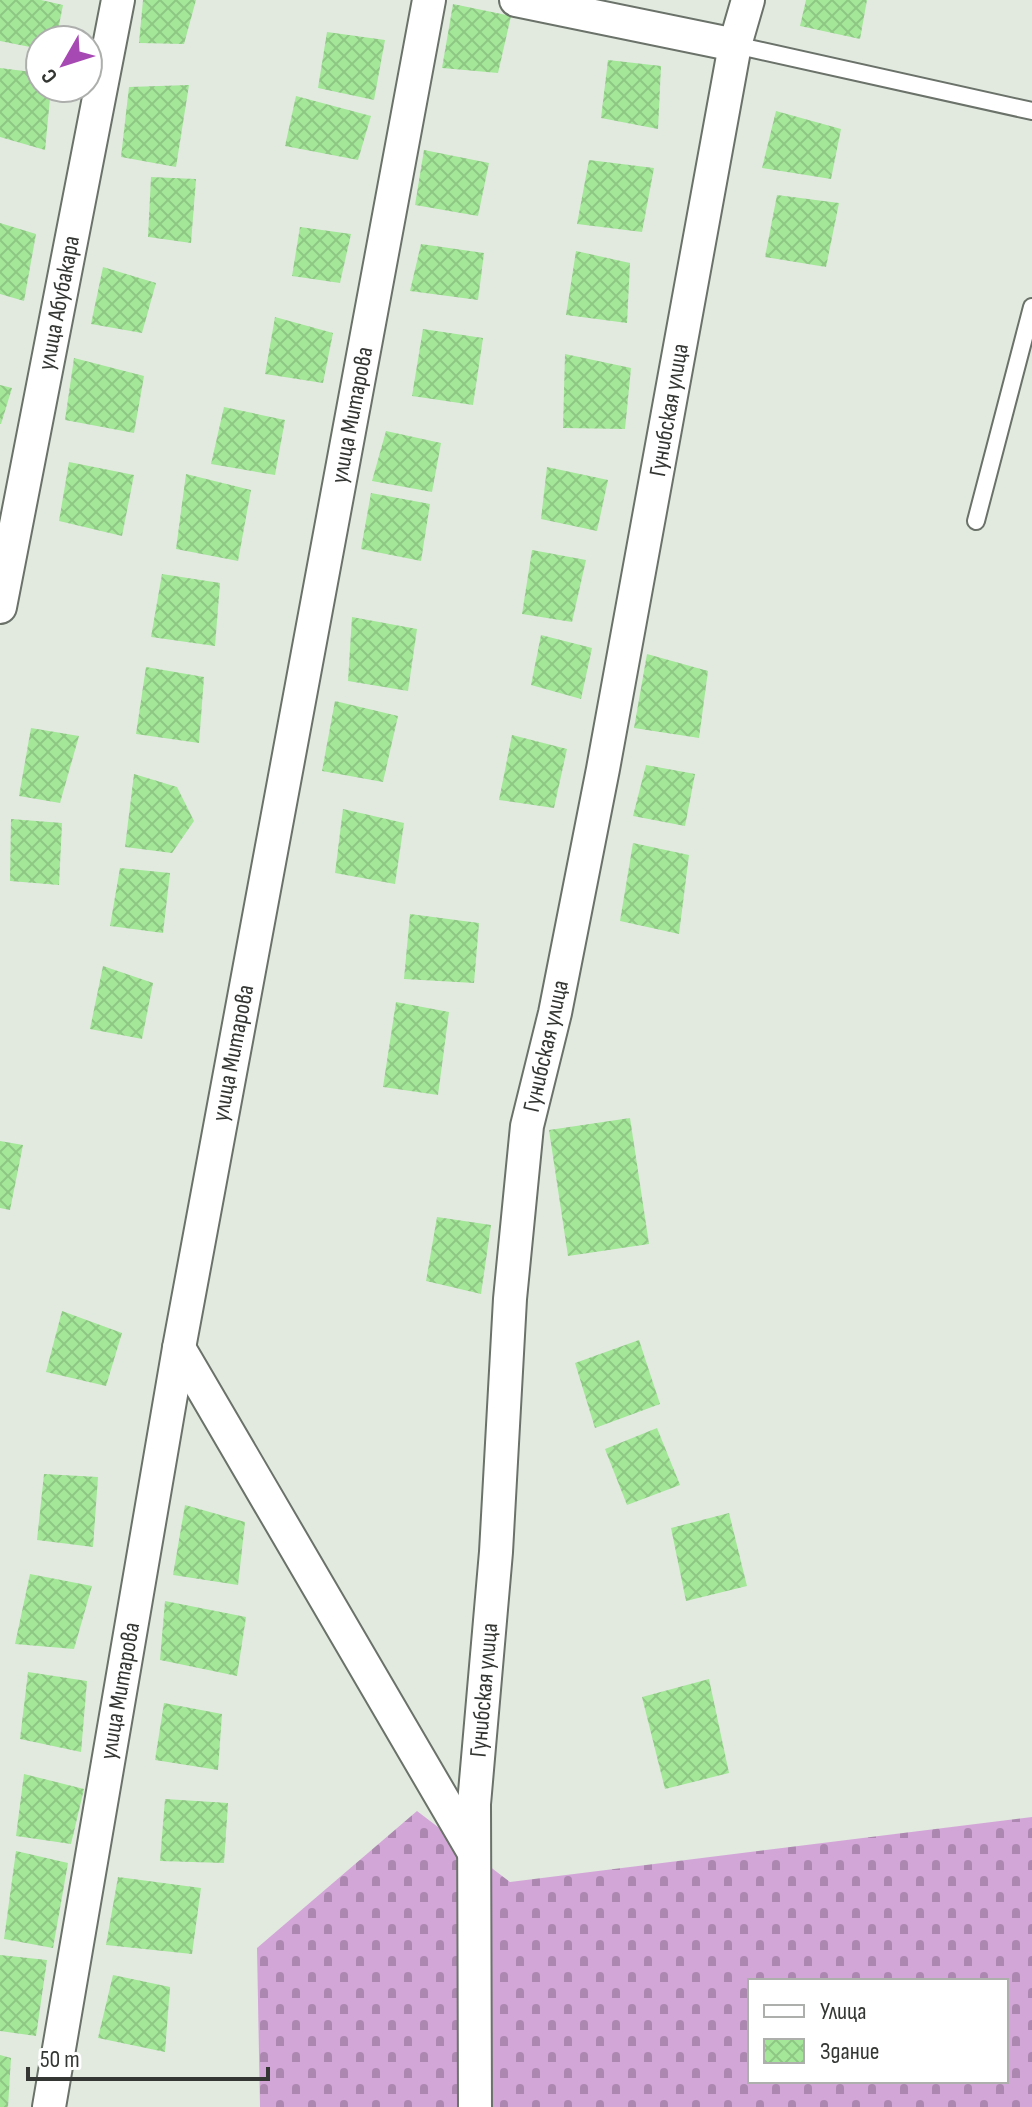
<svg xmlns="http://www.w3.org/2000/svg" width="1032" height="2107" viewBox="0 0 1032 2107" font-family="'Sofia Sans Condensed',sans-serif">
<defs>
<pattern id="cemetery-stones" width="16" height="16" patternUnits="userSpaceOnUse" patternTransform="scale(2)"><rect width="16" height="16" fill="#d3a6d8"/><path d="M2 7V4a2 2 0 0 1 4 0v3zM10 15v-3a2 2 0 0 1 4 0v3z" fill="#ac88b0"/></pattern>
<pattern id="building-cross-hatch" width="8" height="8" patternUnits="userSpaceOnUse" patternTransform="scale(2)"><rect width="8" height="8" fill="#a4e799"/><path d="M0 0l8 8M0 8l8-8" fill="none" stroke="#8ec784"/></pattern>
</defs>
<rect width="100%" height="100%" fill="#e2eae0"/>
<!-- cemetery -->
<path fill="url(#cemetery-stones)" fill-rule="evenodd" d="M417,1811l93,71 522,-65v290h-772l-3,-159zM750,1981h256v100h-256z"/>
<!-- building -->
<g fill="url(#building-cross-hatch)">
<polygon points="0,0 41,0 63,5 56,40 40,40 40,49 0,41"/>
<polygon points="143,0 196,0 184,44 139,43"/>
<polygon points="806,0 867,0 860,39 800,26"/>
<polygon points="453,4 511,16 498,73 442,68"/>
<polygon points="327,32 385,40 374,100 318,88"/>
<polygon points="608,60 661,66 658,129 601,118"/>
<polygon points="0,68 40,73 40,88 51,88 45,150 0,137"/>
<polygon points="189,85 176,167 121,157 129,87"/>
<polygon points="296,96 371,116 358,160 285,146"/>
<polygon points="776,111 841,129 831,179 762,168"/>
<polygon points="424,150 489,163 478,216 415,205"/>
<polygon points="589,160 654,168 642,232 577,224"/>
<polygon points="151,177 196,179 191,243 148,237"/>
<polygon points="777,195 839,203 826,267 765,257"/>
<polygon points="0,223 36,234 24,301 0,294"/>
<polygon points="300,227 351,234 340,283 292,276"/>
<polygon points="421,244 484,253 478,300 410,291"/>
<polygon points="576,251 630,263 627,323 566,315"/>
<polygon points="103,267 156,283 142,333 91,324"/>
<polygon points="275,317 333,333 323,383 265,374"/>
<polygon points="423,329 483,338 473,405 412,396"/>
<polygon points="565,354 631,368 625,429 563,428"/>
<polygon points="74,358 144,376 134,433 65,420"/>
<polygon points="0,385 12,388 1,424 0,424"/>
<polygon points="224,407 285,420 275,475 211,464"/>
<polygon points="386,431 441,443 432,492 372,481"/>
<polygon points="69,462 134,475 122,536 59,521"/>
<polygon points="547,467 608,480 597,531 541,519"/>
<polygon points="186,474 251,490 238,561 176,549"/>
<polygon points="371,493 430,504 421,561 361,549"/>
<polygon points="532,550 586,560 572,622 522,614"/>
<polygon points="162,574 220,583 215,646 151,637"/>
<polygon points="352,617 417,629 408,691 348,681"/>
<polygon points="541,635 592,648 581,699 531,685"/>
<polygon points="647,654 708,671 699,738 634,728"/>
<polygon points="146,667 204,677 199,743 136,734"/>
<polygon points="335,701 398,716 383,782 322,771"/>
<polygon points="31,728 79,736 60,803 19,796"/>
<polygon points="512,735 567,749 554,808 499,800"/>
<polygon points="646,765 695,774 685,826 633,816"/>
<polygon points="134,774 177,787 194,821 172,853 125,847"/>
<polygon points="343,809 404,823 395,884 335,873"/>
<polygon points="11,819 62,823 59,885 10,881"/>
<polygon points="633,843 689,855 679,934 620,921"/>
<polygon points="120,868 170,873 163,933 110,926"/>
<polygon points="410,914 479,923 474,983 404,979"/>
<polygon points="103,966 153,983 142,1039 90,1029"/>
<polygon points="396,1002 449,1012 438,1095 383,1087"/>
<polygon points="630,1118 649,1244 568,1256 549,1130"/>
<polygon points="0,1141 23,1145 10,1210 0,1208"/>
<polygon points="437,1217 491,1225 481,1294 426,1281"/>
<polygon points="62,1311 122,1333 106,1386 46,1372"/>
<polygon points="639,1340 660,1404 595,1428 575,1363"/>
<polygon points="657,1428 680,1485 627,1505 605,1449"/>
<polygon points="44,1474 98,1477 93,1547 37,1540"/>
<polygon points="185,1505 245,1522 238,1585 173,1575"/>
<polygon points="729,1513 747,1586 686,1601 671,1528"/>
<polygon points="30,1574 92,1586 74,1649 15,1644"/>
<polygon points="165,1601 246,1617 237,1676 160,1660"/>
<polygon points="28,1672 87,1681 81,1752 20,1739"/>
<polygon points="709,1679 729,1773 665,1789 642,1697"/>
<polygon points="164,1703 222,1714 218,1770 155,1760"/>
<polygon points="24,1774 84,1789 71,1844 16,1836"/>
<polygon points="165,1799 228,1803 224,1863 160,1861"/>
<polygon points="16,1851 68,1863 53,1948 4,1939"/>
<polygon points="118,1877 201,1888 192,1954 106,1945"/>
<polygon points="0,1955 47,1960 36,2036 0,2031"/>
<polygon points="113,1975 170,1987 165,2052 98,2038"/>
<polygon points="0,2055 11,2058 8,2107 0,2107"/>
</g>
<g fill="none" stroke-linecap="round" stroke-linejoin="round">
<defs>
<g id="service">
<polyline points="735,45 1032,111"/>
<polyline points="976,521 1032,307"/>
</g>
<g id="minor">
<polyline points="516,0 735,45"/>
<polyline points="0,607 118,0"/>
<polyline points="179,1348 473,1851"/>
<polyline points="49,2107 179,1348 429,0"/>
<polyline points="475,2107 474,1804 496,1552 510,1299 527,1126 555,1013 603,769 735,45 748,0"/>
</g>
</defs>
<!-- service casing -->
<use href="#service" stroke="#6a7269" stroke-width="20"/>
<!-- minor casing -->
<use href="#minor" stroke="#6a7269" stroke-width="36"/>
<!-- service -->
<use href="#service" stroke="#fff" stroke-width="16"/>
<!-- minor -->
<use href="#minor" stroke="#fff" stroke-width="32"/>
</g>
<g text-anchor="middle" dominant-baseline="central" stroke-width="6" stroke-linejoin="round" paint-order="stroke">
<!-- street labels -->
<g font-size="24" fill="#333632" stroke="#fff">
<text transform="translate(59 303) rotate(-79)">улица Абубакара</text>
<text transform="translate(669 410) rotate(-80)">Гунибская улица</text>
<text transform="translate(352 415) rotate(-79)">улица Митарова</text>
<text transform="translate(546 1046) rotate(-77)">Гунибская улица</text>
<text transform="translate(233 1053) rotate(-79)">улица Митарова</text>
<text transform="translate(484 1690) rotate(-85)">Гунибская улица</text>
<text transform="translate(120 1691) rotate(-80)">улица Митарова</text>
</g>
</g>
<!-- legend -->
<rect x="748" y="1979" width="260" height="104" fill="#ffffff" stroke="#adafad" stroke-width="2"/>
<rect x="764" y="2005" width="40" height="12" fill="#ffffff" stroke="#adafad" stroke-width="2"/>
<text x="820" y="2019" font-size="24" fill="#333632">Улица</text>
<rect x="764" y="2039" width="40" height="24" fill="url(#building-cross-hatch)" stroke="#adafad" stroke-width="2"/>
<text x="820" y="2059" font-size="24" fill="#333632">Здание</text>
<!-- north arrow -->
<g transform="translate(64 64) rotate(231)"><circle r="38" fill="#ffffff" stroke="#adafad" stroke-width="2"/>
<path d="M0-6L14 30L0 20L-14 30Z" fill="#a749b3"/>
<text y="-12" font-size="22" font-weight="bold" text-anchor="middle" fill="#333632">С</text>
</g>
<!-- scale -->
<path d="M28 2067v12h240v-12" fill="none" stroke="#333632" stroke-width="4"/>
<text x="40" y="2067" font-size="24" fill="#333632" stroke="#ffffff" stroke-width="6" paint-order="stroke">50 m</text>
</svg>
